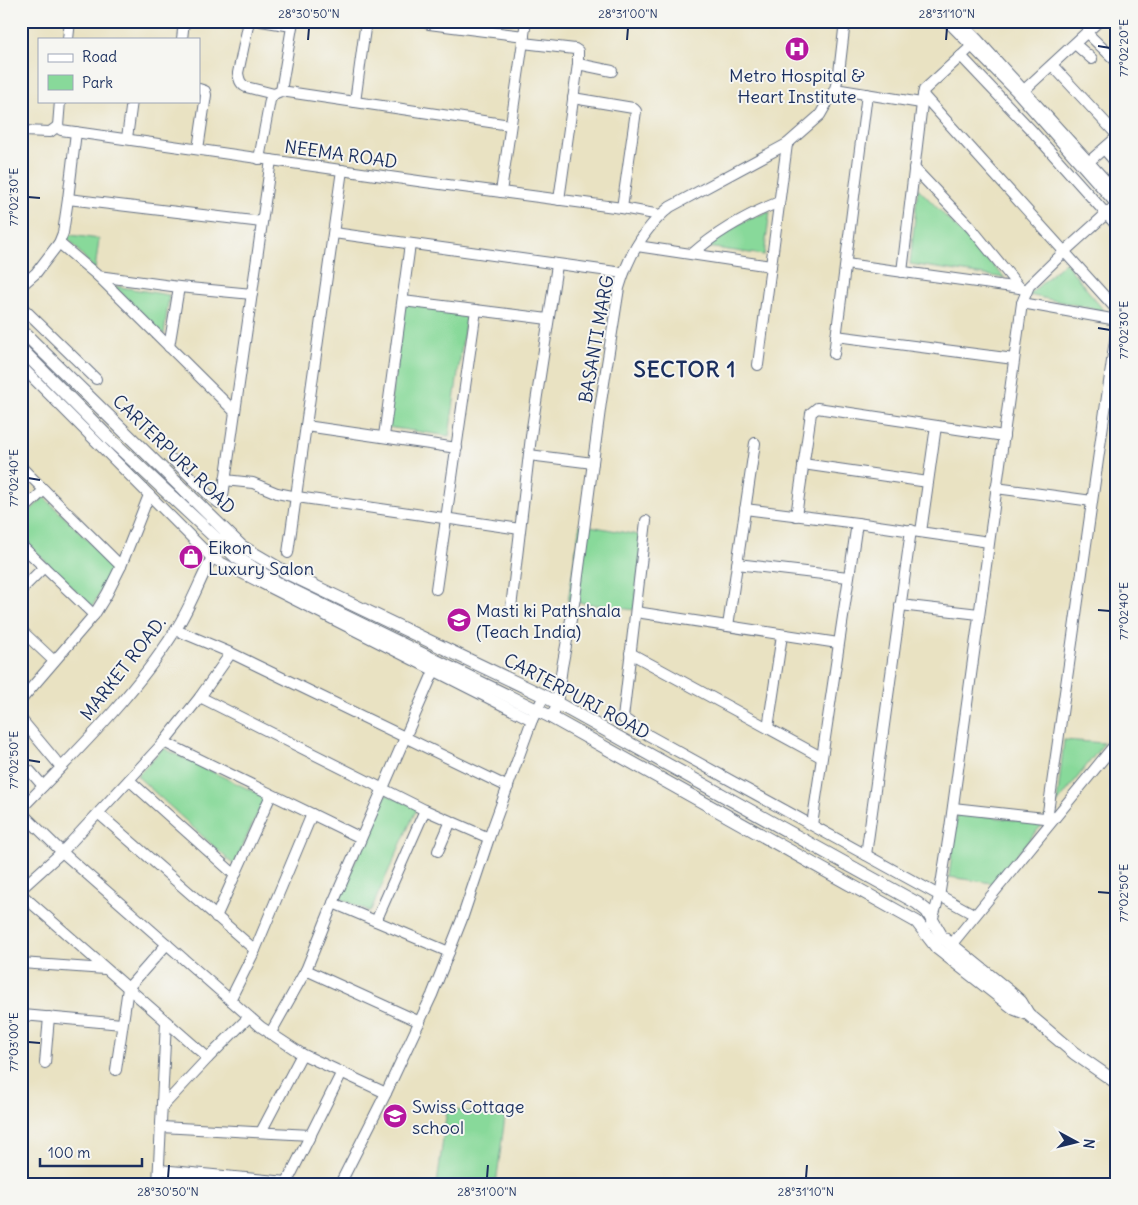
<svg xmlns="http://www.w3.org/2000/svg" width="1138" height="1205" viewBox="0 0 1138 1205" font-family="Delius,sans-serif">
<rect width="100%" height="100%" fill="#f6f6f2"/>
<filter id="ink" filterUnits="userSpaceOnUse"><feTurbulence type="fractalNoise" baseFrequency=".02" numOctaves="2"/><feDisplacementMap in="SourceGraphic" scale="10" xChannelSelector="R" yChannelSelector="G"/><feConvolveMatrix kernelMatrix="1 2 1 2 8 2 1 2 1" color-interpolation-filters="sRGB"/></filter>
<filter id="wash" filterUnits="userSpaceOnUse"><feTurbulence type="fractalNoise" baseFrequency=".0096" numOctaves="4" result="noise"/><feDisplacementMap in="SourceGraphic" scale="20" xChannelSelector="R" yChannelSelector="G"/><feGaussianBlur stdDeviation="1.12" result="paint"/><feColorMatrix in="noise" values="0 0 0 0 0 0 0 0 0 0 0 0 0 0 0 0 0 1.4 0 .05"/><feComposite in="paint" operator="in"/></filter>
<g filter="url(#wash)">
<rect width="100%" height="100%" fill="#e9e2c2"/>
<!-- green -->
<g fill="#88d99a" stroke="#52847c">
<polygon points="918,188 1005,278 910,264"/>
<path d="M770,212l-6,43 -57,-8c17,-16 41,-30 63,-35z"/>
<polygon points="64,234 99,239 95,270"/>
<polygon points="1065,262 1104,311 1029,295"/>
<polygon points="114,286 169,295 164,335"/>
<polygon points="405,301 467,310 449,436 387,427"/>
<polygon points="44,497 114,566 92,607 21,537 21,520"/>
<polygon points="580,524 643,536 634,610 568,601"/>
<polygon points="1064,740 1104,743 1057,804"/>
<polygon points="163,748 265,797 234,865 137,776"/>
<polygon points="386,794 417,808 370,912 339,898"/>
<polygon points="957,812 1043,824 992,883 949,877"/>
<polygon points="447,1109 505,1117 496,1184 437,1184"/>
</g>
</g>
<g filter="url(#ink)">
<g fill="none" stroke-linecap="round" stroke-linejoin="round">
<defs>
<g id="minor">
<path d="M249,21l-11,52c1,6 2,11 8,14l28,7 7,-3 229,34"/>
<polyline points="261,21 292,26"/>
<polyline points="426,21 429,24 524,36"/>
<polyline points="947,21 1016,91 1117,205"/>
<polyline points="959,21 978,40 1117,193"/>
<polyline points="1087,33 1117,62"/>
<polyline points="68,39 70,21"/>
<polyline points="182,39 184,21"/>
<polyline points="523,43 575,49 578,51 578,64 559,200"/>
<polyline points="1075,44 1092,59"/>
<polyline points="961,56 1033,132 1117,226"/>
<polyline points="578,64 612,71"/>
<polyline points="1052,65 1117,135"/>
<polyline points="835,89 921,103"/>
<polyline points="281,91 293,21"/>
<polyline points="1021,93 1099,21"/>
<polyline points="923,95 1117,310"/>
<polyline points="573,98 633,108 636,111 622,208"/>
<polyline points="355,102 366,21"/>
<polyline points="58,126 61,130 425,182 622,208 660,215"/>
<polyline points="58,126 60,101"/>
<polyline points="21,131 50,132 58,126"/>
<polyline points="127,138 132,101"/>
<polyline points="198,149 206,95 205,91 199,89"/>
<polyline points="1104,149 1117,164"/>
<polyline points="259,159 270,100 274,94"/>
<polyline points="1084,166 1117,137"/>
<polyline points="914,168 971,228 1020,288"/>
<polyline points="501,192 526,21"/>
<polyline points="68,199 262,222"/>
<polyline points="334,233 623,273"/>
<polyline points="59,243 98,276 235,412"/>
<polyline points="637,246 771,266"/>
<path d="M692,254c26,-23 55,-39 87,-52"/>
<polyline points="846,264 1020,288 1026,290"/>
<polyline points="902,272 923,95 924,90 972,46"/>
<polyline points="98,276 179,287 252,294"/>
<polyline points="21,286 36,273 59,243 63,233 68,199 76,132"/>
<polyline points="403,301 548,319"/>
<polyline points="1022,303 1117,320"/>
<polyline points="21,306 96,379"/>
<polyline points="836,336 1014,359"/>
<polyline points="169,347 179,287"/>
<polyline points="834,354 867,94"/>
<polyline points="758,365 787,144"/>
<polyline points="21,366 212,558 532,720"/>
<polyline points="306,426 457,448"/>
<polyline points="384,436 410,244"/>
<polyline points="529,455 593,463"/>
<polyline points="173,460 209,495 219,503 222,503 271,160"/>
<polyline points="803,464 928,482"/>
<polyline points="21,467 121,566"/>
<polyline points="225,480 253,483 277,493 297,497 520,529"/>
<polyline points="996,488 1092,501"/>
<polyline points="745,509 857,523 989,542"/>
<polyline points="21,512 44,490"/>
<polyline points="796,516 811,413 817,408 1004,436"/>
<polyline points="646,521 623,718 648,735 975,915"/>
<polyline points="921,532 936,426"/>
<polyline points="21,545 94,615"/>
<polyline points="288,553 342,170"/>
<polyline points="737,564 848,577"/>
<polyline points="436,589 476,310"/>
<polyline points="21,590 44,567"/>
<polyline points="900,605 979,614"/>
<polyline points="511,608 532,428 557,265"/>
<polyline points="636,612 838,643"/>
<polyline points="728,626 755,443"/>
<polyline points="21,630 54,661"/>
<polyline points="176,630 231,653 508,787"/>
<polyline points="630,653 821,757"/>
<polyline points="200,697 425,810 489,838"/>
<polyline points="21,700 94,615 107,594 121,566 149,495"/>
<path d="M552,718l5,-14 5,-37 13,-69 26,-196 18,-114c9,-31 25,-60 51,-81l117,-63 33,-29 15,-26 4,-16 6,-52"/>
<polyline points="21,719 61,767"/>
<polyline points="768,728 782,635"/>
<polyline points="164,742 361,838"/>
<polyline points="30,771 43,786"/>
<polyline points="129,780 235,875"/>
<polyline points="953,808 1054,819"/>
<path d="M21,809c54,-56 112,-112 154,-178 19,-29 29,-65 49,-94"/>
<polyline points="21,812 62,852 261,1027 302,1054 386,1093"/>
<polyline points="98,813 255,950"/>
<polyline points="1047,819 1117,326"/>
<polyline points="812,825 857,523"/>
<polyline points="438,851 451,821"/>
<polyline points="866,855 911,530"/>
<polyline points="21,889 62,852 164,742 200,697 231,653"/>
<polyline points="21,894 208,1058"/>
<polyline points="333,903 449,952"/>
<polyline points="216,917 271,795"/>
<polyline points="376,921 425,810"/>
<polyline points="931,924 939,897 950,828 1022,303 1029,286 1065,251 1116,205"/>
<polyline points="951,945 1117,742"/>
<polyline points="21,963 105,969"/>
<polyline points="306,970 420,1022"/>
<polyline points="230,1000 255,950 312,814"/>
<polyline points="23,1015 122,1024"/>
<polyline points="270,1034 306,970 333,903 434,671"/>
<polyline points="45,1063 49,1017"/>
<polyline points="116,1070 128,988 167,944"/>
<polyline points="163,1106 208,1058 249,1017"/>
<polyline points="161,1127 311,1135"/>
<polyline points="261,1132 302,1054"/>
<polyline points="160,1170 287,1182"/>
<polyline points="158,1184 166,1022"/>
<polyline points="286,1184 342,1072"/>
<polyline points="340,1184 386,1093 432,995 462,919 489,838 532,720 544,696"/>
</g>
<g id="major">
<polyline points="21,330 241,546 287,573 544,696 917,903 927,911 942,937 1011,993 1021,1002 1028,1014"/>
<polyline points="21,349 109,438 236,557 281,585 547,715 917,922 937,948 1015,1009 1028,1014 1074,1053 1117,1083"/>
</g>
</defs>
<!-- minor casing -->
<use href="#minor" stroke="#636e81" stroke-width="12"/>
<!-- major casing -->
<use href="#major" stroke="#636e81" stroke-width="14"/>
<!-- minor -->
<use href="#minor" stroke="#fff" stroke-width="10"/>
<!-- major -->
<use href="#major" stroke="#fff" stroke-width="12"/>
</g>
</g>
<!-- ticks -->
<path fill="none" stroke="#1b2f5e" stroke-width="2" d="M308,40l1,-12M627,40l1,-12M946,40l1,-12M1098,46l12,2M28,197l12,1M1098,328l12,2M28,478l12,2M1098,610l12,1M28,760l12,2M1098,892l12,1M28,1042l12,1M168,1178l1,-13M487,1178l1,-13M806,1178l1,-13"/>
<!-- icons -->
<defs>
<symbol id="hospital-disc" viewBox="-11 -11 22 22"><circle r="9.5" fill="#b5179e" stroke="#f6f6f2"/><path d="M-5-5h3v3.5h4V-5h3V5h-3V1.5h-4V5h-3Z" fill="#fff"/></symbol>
<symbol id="shop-disc" viewBox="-11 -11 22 22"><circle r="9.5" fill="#b5179e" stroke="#f6f6f2"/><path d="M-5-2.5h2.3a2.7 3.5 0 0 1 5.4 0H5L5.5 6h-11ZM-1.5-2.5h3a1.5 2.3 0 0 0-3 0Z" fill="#fff"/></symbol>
<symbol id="school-disc" viewBox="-11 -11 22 22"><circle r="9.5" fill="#b5179e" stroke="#f6f6f2"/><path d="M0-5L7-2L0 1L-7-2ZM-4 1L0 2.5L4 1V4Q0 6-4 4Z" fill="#fff"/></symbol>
</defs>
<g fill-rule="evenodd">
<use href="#hospital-disc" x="783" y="35" width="28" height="28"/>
<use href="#shop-disc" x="177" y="543" width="28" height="28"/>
<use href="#school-disc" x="445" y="606" width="28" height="28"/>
<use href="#school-disc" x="381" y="1102" width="28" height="28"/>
</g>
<g text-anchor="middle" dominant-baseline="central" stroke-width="4" stroke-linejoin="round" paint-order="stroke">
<!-- poi labels -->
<g font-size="18" fill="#1b2f5e" stroke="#f6f6f2" text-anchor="start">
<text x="797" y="75" text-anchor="middle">Metro Hospital &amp;<tspan x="797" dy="21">Heart Institute</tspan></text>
<text x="208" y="547">Eikon<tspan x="208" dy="21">Luxury Salon</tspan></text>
<text x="476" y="610">Masti ki Pathshala<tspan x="476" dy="21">(Teach India)</tspan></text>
<text x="412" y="1106">Swiss Cottage<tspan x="412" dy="21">school</tspan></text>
</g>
<!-- street labels -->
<g font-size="18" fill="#1b2f5e" stroke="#f6f6f2">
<text transform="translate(341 154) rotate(8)">NEEMA ROAD</text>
<text transform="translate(596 339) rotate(-80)">BASANTI MARG</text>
<text transform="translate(174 454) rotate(44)">CARTERPURI ROAD</text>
<text transform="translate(123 668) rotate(-52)">MARKET ROAD.</text>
<text transform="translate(577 696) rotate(28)">CARTERPURI ROAD</text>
</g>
<!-- district labels -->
<g font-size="22" font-weight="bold" letter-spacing="1" fill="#1b2f5e" stroke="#f6f6f2">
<text x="685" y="369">SECTOR 1</text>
</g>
</g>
<!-- margin -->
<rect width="1138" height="1205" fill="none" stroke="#f6f6f2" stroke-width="55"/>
<!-- legend -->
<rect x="38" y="38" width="162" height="65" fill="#f6f6f2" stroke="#9ea6b7"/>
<rect x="48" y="54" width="25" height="8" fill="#ffffff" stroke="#9ea6b7"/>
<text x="82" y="62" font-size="15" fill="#1b2f5e">Road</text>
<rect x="48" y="75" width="25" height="15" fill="#88d99a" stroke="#9ea6b7"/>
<text x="82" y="88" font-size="15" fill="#1b2f5e">Park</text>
<!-- north arrow -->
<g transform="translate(1076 1142) rotate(97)" stroke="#f6f6f2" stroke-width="4" paint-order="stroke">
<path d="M0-4L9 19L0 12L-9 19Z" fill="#1b2f5e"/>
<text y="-8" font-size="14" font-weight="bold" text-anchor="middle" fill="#1b2f5e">N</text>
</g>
<!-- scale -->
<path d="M40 1158v8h102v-8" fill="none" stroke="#1b2f5e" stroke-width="2.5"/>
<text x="48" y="1158" font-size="15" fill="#1b2f5e" stroke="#f6f6f2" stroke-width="4" paint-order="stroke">100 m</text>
<rect x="28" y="28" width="1082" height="1150" fill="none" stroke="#1b2f5e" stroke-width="2"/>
<g font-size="12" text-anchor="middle" fill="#1b2f5e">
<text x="309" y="18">28°30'50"N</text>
<text x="628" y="18">28°31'00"N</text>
<text x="947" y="18">28°31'10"N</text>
<text transform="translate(1124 48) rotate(-90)" y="4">77°02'20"E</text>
<text transform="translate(14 197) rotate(-90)" y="4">77°02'30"E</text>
<text transform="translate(1124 330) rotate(-90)" y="4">77°02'30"E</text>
<text transform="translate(14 478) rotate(-90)" y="4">77°02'40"E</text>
<text transform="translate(1124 611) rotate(-90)" y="4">77°02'40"E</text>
<text transform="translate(14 760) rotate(-90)" y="4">77°02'50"E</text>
<text transform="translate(1124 893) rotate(-90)" y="4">77°02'50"E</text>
<text transform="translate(14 1042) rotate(-90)" y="4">77°03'00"E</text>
<text x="168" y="1196">28°30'50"N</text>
<text x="487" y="1196">28°31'00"N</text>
<text x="806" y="1196">28°31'10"N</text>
</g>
</svg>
